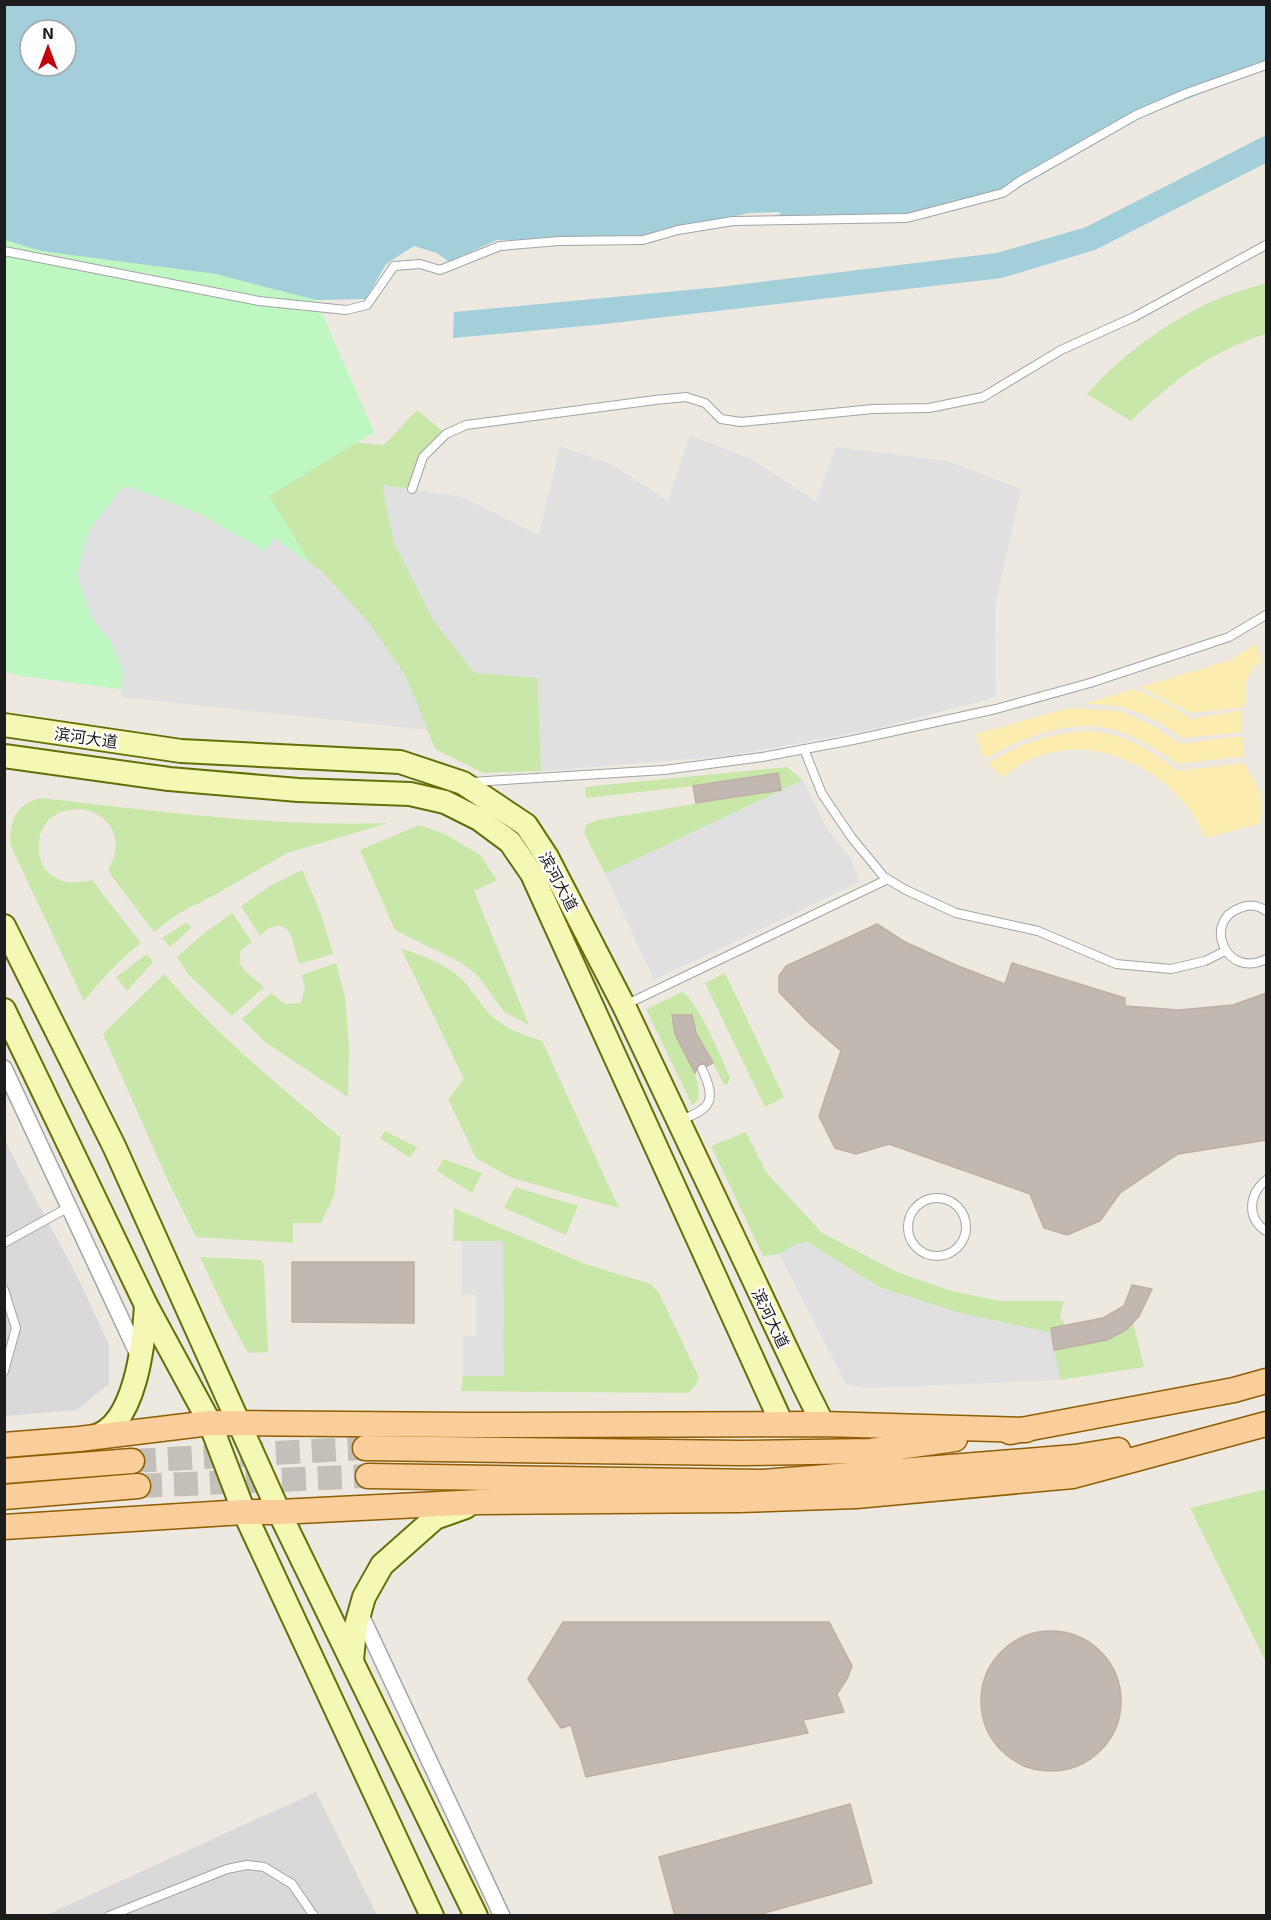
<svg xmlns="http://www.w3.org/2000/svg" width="1271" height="1920" viewBox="0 0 1271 1920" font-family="'Exo 2','Noto Sans SC',sans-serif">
<rect width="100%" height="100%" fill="#ede9e1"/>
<!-- residential -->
<g fill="#dad9d9">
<polygon points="4,1138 21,1172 76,1274 109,1345 109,1384 77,1410 5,1416"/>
<polygon points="316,1792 377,1915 44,1916"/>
</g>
<!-- grass -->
<g fill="#c8e7a8">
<path d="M1266,283v51c-55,17 -94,47 -135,87l-44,-27c35,-40 94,-83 144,-100 11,-4 24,-7 35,-11z"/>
<polygon points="417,410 446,434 424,457 412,489 382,485 538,677 541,771 483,773 435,749 406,677 369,623 322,572 274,539 248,449 285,436 384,445"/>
<polygon points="787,767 803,780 605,874 584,833 586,825 597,820 781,790 778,773 693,786 586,798 585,787"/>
<path d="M40,798c116,13 232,29 348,25l-101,30 -74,43 -34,17 -25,19 -46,-61c2,-6 6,-12 7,-17 9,-54 -74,-61 -76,-10 -1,7 1,20 7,26 13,15 29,14 46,10l49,63c-22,17 -39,36 -57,58l-74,-157c1,-25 4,-38 30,-46z"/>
<polygon points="419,825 445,834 480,855 497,880 474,891 529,1025 504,1012 479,977 462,963 395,930 360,850"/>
<polygon points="302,870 321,914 333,954 299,964 290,932 280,925 269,928 260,936 241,906 270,886"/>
<polygon points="232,913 252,942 241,950 239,962 245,971 264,987 232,1016 188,974 177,957 202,935"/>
<polygon points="187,922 191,928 170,947 162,938"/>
<path d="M401,948c18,7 39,13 55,26 12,10 20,23 30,36 13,16 36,25 56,31l77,167 -107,-30 -36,-20 -28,-59 16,-20z"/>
<polygon points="147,954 153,962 127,991 116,977"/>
<polygon points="336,963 345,997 349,1047 348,1097 265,1042 242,1019 271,993 285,1004 301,1003 305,988 302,975"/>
<polygon points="725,973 784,1097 765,1107 705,983"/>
<path d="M164,974c53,61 115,112 177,164l-7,58 -13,27h-28v20l-97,-6 -27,-54 -66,-149z"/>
<path d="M682,992c16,9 39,66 48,85l-2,7 -4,1 -11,-22 -40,-48c0,31 30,55 25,85l-6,5 -46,-96z"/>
<polygon points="385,1131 417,1147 410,1158 380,1138"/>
<polygon points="746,1132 766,1172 822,1233 897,1272 948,1290 999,1301 1064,1301 1060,1317 1066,1326 1050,1328 1051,1333 960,1313 881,1288 807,1242 795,1245 779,1254 763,1256 711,1146"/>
<polygon points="443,1159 482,1173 472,1193 437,1171"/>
<polygon points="515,1187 578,1206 566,1235 504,1208"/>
<polygon points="454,1208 585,1264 651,1284 659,1293 699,1377 695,1386 688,1393 461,1391 463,1376 503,1376 503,1241 453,1241"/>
<polygon points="200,1257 262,1260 264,1268 268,1352 248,1353 227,1314"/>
<polygon points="1133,1322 1144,1367 1060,1380 1054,1350 1126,1330"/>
<polygon points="1266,1489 1266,1662 1190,1508"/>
</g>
<!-- sand -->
<g fill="#fdecaf">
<polygon points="1256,644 1262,663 1254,666 1246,681 1246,698 1244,707 1191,713 1140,687 1228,661"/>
<path d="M1134,689l41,19 16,11 51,-9 -1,22 -58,6c-35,-24 -57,-35 -100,-34z"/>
<path d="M1069,708l51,3 35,16 25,17 62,-8 2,20 -66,8c-18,-12 -37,-25 -57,-32 -47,-17 -97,5 -137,27l-8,-25z"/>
<path d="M1086,731c38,2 62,17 91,40l67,-8c13,24 23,33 15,61l-54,14c-5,-9 -9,-20 -15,-28 -44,-58 -128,-84 -187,-33l-15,-13c29,-20 63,-31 98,-33z"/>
</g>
<!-- park -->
<polygon fill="#bef7c1" points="5,240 41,251 216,274 316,300 374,432 269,496 412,728 22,676 5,672"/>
<!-- parking -->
<g fill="#e0e0e0">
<polygon points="690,435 751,459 816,501 836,447 947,461 1021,489 995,606 996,697 874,729 728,756 541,771 538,678 474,673 433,620 394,543 382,485 462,497 539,535 560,446 613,465 668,501"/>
<polygon points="128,486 200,514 265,551 274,538 322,572 369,623 406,677 428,730 121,697 123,670 111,643 92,618 77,576 88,532 119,491"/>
<polygon points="803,780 825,826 851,859 860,882 654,980 605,874"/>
<polygon points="462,1241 503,1241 504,1376 463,1376 463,1336 476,1336 476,1295 462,1294"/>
<polygon points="807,1242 881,1288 960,1313 1052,1333 1060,1380 865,1388 846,1384 779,1254 795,1245"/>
</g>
<!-- water -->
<g fill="#a2cfda" fill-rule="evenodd">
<path d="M4,5h1262v62l-125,51 -126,72 -108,28 -131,1 5,-7 -32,1 -71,15 -34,11 -147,1 -48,22 -12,-9 -23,-7 -28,18 -20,35 -50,1 -100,-26 -175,-23 -36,-11zM30,30h36v36h-36z"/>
<polygon points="1266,135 1266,163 1095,250 1002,278 605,324 453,338 454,312 720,287 997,253 1086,227"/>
</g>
<!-- building -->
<g fill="#c1b8b1" stroke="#beafa4" stroke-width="1.5">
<polygon points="778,773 781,790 696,803 693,786"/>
<polygon points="877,924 905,942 958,966 1005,984 1012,963 1125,998 1125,1006 1179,1010 1233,1005 1266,993 1266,1140 1178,1154 1120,1193 1100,1221 1067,1235 1044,1228 1030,1194 889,1144 856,1154 835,1148 819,1116 841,1051 809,1023 779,992 779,976 786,966"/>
<polygon points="672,1015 692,1015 696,1033 713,1063 707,1066 703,1063 699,1064 695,1073 675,1034"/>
<polygon points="292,1262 414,1262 414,1323 292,1322"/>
<polygon points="1132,1285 1152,1289 1139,1316 1126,1330 1107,1340 1054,1350 1051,1328 1103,1318 1124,1306"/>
<polygon points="563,1622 829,1622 852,1666 847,1679 837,1694 844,1712 803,1720 808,1733 586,1777 571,1725 561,1728 528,1679"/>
<circle cx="1051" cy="1701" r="70"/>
<polygon points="850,1804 872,1883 754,1916 675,1916 659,1857"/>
</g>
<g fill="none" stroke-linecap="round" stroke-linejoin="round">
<!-- primary-tunnel -->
<g stroke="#c3c0ba" stroke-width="24" stroke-dasharray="24 12" stroke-linecap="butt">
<polyline points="132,1461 365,1448"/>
<polyline points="138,1486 368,1476"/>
</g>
<defs>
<g id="lane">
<polyline points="4,251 259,301 346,310 367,305 394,266 420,264 440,270 500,246 559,241 643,240 678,230 733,221 907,218 1003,193 1020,181 1136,115 1187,93 1266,65"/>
<polyline points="412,489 423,457 446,434 466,425 655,400 686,397 705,403 721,419 741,422 873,409 929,408 983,397 1061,350 1134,317 1266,245"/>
<polyline points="804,749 822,794 852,838 884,877 906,890 956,913 1038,931 1116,964 1171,969 1205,961 1225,951"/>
<polyline points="472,782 664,770 762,757 853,740 996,709 1090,683 1229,637 1266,615"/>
<path d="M1266,911c-8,-6 -17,-7 -26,-3 -38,13 -14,72 26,51"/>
<polyline points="625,1005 888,879"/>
<path d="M680,1120c33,-11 36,-21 22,-51"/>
<path d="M1266,1180c-17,14 -20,38 0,51"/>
<circle cx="937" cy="1227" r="29"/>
<polyline points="4,1243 69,1207"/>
<polyline points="4,1290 16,1328 4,1371"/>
<polyline points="109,1916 227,1869 247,1865 264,1867 292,1884 314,1916"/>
</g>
<g id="street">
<polyline points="4,1068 140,1359"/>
<polyline points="360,1613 502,1916"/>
</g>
<g id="secondary">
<polyline points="4,725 181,751 400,762 463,783 526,825 547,857 624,1006 804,1386 823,1424"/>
<polyline points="4,756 169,779 298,790 410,794 445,802 479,819 510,842 532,874 782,1424"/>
<polyline points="4,926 114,1146 279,1512 476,1916"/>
<polyline points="4,1010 146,1305 210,1423 244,1512 432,1916"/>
<path d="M92,1437c44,-9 52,-96 54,-132"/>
<polyline points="352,1660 355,1629 364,1597 382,1565 435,1518 466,1507"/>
</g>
<g id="primary">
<polyline points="1010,1432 1234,1390 1266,1381"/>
<polyline points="4,1445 79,1439 210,1423 469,1425 823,1424 1026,1430"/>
<polyline points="365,1448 741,1453 871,1451 955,1439"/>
<polyline points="4,1471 132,1461"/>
<polyline points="368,1476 761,1482 1075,1457 1118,1450"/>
<polyline points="4,1497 138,1486"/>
<polyline points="4,1527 244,1512 279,1512 480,1502 738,1500 856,1496 1073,1476 1266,1424"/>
</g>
</defs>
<!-- lane casing -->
<use href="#lane" stroke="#a3a3a3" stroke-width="10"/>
<!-- street casing -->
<use href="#street" stroke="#a3a3a3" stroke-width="18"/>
<!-- secondary casing -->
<use href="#secondary" stroke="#656e07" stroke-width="26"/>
<!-- primary casing -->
<use href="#primary" stroke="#8f5e04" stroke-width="27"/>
<!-- lane -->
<use href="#lane" stroke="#fff" stroke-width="8"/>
<!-- street -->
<use href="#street" stroke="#fff" stroke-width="15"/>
<!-- secondary -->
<use href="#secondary" stroke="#f5f7b5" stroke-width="22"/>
<!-- primary -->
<use href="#primary" stroke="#f9ce9a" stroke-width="24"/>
</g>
<g text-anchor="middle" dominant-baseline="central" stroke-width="4.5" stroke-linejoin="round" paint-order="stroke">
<!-- street labels -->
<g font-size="16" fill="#1c1c1c" stroke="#fff">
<text transform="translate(86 737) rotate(8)">滨河大道</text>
<text transform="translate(559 881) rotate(62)">滨河大道</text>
<text transform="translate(771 1318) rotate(64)">滨河大道</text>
</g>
</g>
<!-- border -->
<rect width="1271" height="1920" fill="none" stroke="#1c1c1c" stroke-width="12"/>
<!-- north arrow -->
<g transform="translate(48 48)"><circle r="28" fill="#ffffff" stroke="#a4a4a4" stroke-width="1.5"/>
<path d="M0-4.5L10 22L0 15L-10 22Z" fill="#c20509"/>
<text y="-9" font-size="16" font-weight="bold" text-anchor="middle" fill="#1c1c1c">N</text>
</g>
</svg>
